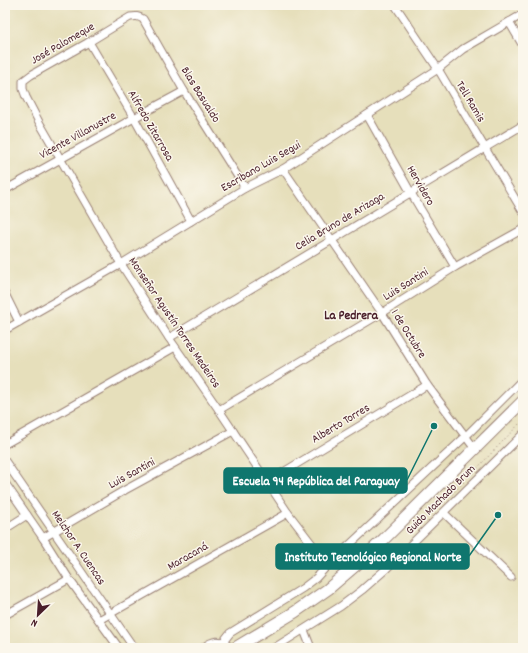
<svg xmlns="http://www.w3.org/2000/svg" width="528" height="653" viewBox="0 0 528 653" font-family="Dekko,sans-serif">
<rect width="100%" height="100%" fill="#fbf7ec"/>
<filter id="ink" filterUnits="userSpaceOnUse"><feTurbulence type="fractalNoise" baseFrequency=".025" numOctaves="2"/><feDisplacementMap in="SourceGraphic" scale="8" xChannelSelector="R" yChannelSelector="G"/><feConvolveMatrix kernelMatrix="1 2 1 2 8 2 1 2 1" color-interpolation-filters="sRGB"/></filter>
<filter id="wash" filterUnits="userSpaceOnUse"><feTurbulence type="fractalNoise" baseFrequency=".012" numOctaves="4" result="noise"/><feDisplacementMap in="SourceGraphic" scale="16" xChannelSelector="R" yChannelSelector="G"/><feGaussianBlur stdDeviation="0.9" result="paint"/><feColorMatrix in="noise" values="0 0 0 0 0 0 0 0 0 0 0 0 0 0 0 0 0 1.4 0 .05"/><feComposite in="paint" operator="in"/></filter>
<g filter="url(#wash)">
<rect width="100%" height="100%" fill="#e6dfbb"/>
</g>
<g filter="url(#ink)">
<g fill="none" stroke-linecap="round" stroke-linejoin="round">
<defs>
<g id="minor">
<polyline points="395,5 438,69 523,212"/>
<polyline points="509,22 523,46"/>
<polyline points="89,42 134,118 191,221"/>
<polyline points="367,115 411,193 455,267"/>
<polyline points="283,169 382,313 427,385 475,449"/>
<path d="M245,188l-61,-97 -41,-72c-5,-3 -7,-3 -13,-2l-41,25 -58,33 -8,6v8l3,8 13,25 82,142 48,74 50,72 69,103 40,52"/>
<polyline points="5,190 134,118 184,91"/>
<polyline points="5,294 19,322"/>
<polyline points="5,330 121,264 245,188 283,169 438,69 463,49 523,14"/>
<polyline points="169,338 523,125"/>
<polyline points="219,410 382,313 455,267 523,229"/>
<polyline points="5,444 175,347"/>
<polyline points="5,461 134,648"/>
<polyline points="267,482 427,385"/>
<polyline points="5,483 43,538 69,579 119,648"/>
<polyline points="444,513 511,577"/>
<polyline points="5,529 27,515"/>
<polyline points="43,538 125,490 233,431"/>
<polyline points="5,615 69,579"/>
<polyline points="99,620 288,513"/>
<polyline points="304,630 311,648"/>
<polyline points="223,642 230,633 303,588 316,578 328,565 465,437 523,379"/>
<path d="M203,648c9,-8 19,-10 27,0"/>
<polyline points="274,648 341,606 362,590 386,569 523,434"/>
</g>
<polyline id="highway" points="235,648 295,612 328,589 356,565 384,539 523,401"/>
</defs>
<!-- minor casing -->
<use href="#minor" stroke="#987f73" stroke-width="9"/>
<!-- highway casing -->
<use href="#highway" stroke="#987f73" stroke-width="13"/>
<!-- path -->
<polyline stroke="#987f73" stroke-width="1" stroke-dasharray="1 3" stroke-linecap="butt" points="444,503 523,420"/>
<!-- minor -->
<use href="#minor" stroke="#fff" stroke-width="7"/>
<!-- highway -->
<use href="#highway" stroke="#fff" stroke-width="11"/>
</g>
</g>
<g text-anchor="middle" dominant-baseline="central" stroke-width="3" stroke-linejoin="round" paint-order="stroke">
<!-- street labels -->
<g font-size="12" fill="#4a1f2b" stroke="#fbf7ec">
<text transform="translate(63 44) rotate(-30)">José Palomeque</text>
<text transform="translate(200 95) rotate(58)">Blas Basualdo</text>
<text transform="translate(470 102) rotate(59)">Tell Ramis</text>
<text transform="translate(150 126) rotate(60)">Alfredo Zitarrosa</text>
<text transform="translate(78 136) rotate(-29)">Vicente Villanustre</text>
<text transform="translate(261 167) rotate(-30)">Escribano Luis Segui</text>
<text transform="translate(420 186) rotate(60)">Hervidero</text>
<text transform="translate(340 222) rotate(-31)">Celia Bruno de Arizaga</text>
<text transform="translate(406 285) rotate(-32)">Luis Santini</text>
<text transform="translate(174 323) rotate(56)">Monseñor Agustín Torres Medeiros</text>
<text transform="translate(408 334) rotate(58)">1 de Octubre</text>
<text transform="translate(341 424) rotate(-31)">Alberto Torres</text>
<text transform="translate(132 474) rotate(-29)">Luis Santini</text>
<text transform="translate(441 500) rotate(-45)">Guido Machado Brum</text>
<text transform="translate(78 548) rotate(56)">Melchor A. Cuencas</text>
<text transform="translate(188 557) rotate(-30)">Maracaná</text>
</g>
<!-- neighbourhood labels -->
<g font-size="13" font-weight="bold" fill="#4a1f2b" stroke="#fbf7ec">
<text x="351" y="316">La Pedrera</text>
</g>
</g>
<!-- callouts -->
<path fill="none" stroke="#0f766e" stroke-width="1.5" d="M434 426L407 480M498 515L469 556"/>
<g fill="#0f766e" stroke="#fbf7ec" stroke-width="1.5">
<circle cx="434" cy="426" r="4"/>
<circle cx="498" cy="515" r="4"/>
</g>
<g fill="#0f766e" stroke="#0f766e" stroke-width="1.5">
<rect x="224" y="468" width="183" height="25" rx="4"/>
<rect x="276" y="544" width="193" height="25" rx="4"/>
</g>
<g font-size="13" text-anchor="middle" font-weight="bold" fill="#fff">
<text x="316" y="485">Escuela 94 República del Paraguay</text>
<text x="373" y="561">Instituto Tecnológico Regional Norte</text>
</g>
<!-- margin -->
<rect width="528" height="653" fill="none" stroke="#fbf7ec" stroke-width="20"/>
<!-- north arrow -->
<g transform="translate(38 615) rotate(205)" stroke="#fbf7ec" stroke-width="3" paint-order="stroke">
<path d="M0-3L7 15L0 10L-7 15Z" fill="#4a1f2b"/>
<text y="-6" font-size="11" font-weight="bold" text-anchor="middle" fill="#4a1f2b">N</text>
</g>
</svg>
